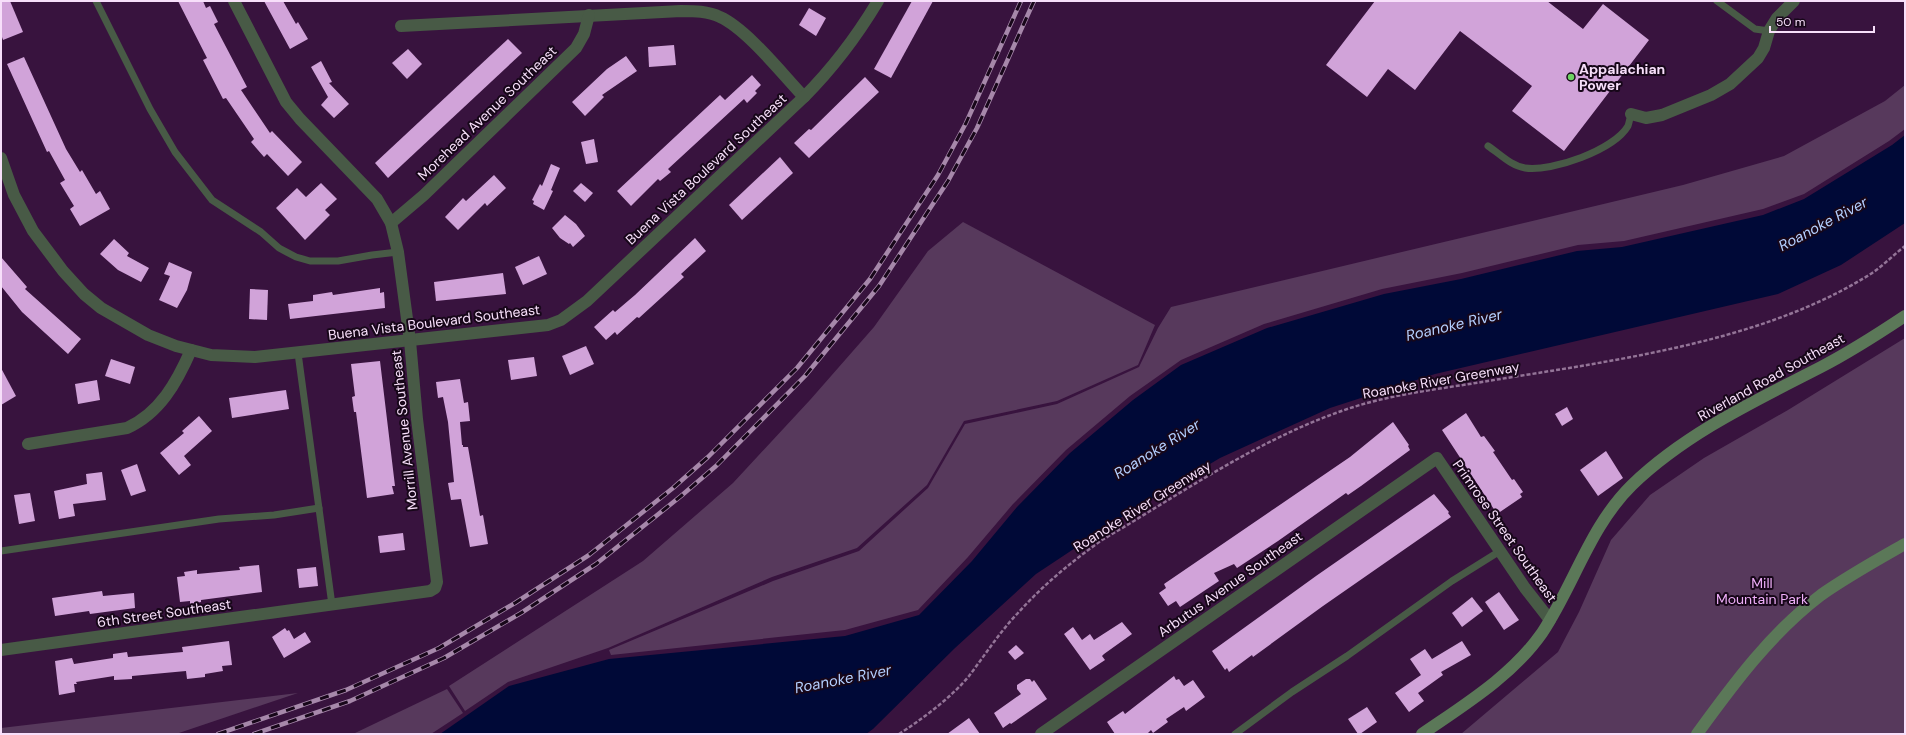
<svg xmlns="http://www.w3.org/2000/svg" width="1906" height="735" viewBox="0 0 1906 735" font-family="'DM Sans',sans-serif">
<rect width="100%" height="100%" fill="#38133e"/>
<!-- green -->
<g fill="#57395c">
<polygon points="1905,85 1905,129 1889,141 1804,194 1763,209 1624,241 1578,245 1462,273 1382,289 1264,324 1181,360 1130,396 1066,450 1013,504 968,557 918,610 845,630 611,655 609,650 773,581 859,551 928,488 965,424 1057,404 1139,367 1158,328 1171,307 1683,185 1784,156 1885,101"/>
<polygon points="963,222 1155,325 1138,365 1057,401 964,421 927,485 857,548 772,577 608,648 508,682 465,711 449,686 643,561 733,483 810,400 874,327 928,251"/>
<polygon points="1905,338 1905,734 1461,734 1558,652 1579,612 1611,540 1650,495 1704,458 1788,410"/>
<polygon points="447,689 463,713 431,734 353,734"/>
<polygon points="298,693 176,734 1,734 1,728"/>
</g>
<!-- water -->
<polygon fill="#000937" points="1905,135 1905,223 1841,265 1778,294 1435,374 1330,408 1220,458 1131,511 1036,574 955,648 873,729 866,734 440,734 509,686 609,659 845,636 919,615 972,561 1017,507 1070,453 1133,400 1181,365 1267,328 1384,294 1461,279 1577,251 1622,247 1763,215 1804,199 1892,145"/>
<!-- building -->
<g fill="#d1a3d9">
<polygon points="1,1 10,1 23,32 3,40 1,34"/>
<polygon points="178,1 203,1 206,8 210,6 218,22 214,24 247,87 241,90 270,133 272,131 302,162 288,176 267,154 264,157 251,142 254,139 226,98 223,99 203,60 207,58"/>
<polygon points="264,1 283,1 296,24 298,22 308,39 290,49"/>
<polygon points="912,1 933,1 891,78 874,69"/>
<polygon points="1375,1 1547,1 1583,29 1603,4 1649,40 1564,151 1512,111 1532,86 1460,31 1415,90 1388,69 1367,97 1326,65"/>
<polygon points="809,8 826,18 816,36 799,25"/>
<polygon points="508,39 522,53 388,178 375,163"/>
<polygon points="674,45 676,65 649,67 648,47"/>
<polygon points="408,49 422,64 407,79 392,63"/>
<polygon points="626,56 637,71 602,95 604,97 585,116 572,102 607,69"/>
<polygon points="24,57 66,149 80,172 82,170 96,194 100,191 110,209 80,226 70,209 74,206 60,183 65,180 49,151 47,152 7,64"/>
<polygon points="321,61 332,82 329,83 349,104 334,118 321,105 328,97 311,67"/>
<polygon points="752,75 761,85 755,91 757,93 747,103 744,99 668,169 671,172 660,181 658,179 631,206 617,191 720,95 725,100"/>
<polygon points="865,77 879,92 809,158 794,143 809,129 811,130"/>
<polygon points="594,139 598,162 586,164 581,142"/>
<polygon points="780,157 793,173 742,220 729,205"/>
<polygon points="551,164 560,168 551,190 553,191 544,210 533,204 534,201 532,200 540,184 542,186"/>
<polygon points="494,175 506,188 487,206 485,203 458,230 445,217 463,198 466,201"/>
<polygon points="321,183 337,199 325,210 330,215 305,240 276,208 297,188 306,197"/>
<polygon points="581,183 593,193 585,202 573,191"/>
<polygon points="565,215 576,224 585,236 573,247 570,243 569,244 560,238 552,228"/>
<polygon points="695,238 706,251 681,274 684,277 639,318 637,317 617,335 615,332 606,340 594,327 613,310 615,312 635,295"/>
<polygon points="114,239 129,253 127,256 149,268 141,282 118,270 100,254"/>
<polygon points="539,256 547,274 523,285 515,267"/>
<polygon points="1,257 27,287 25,289 81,339 68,354 22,312 1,286"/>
<polygon points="169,262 192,272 187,290 177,308 159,300 170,276 164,274"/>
<polygon points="503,273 506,294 436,301 434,282"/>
<polygon points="380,288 380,293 384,292 385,308 290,319 288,304 313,301 313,295 332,292 333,295"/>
<polygon points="250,289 268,290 267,320 249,319"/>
<polygon points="586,346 594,364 570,375 562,356"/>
<polygon points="534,357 537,376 511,380 508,360"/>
<polygon points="111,359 135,367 130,384 105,376"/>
<polygon points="380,361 395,486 392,486 394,494 367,498 356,412 354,412 352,397 355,396 351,364"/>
<polygon points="1,368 16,396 1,405"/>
<polygon points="460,379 464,403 468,402 470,421 460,422 462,445 463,445 463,447 468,447 480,516 483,515 488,544 470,547 461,499 451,500 448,483 454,482 448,422 443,397 438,398 436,382"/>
<polygon points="97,380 100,400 78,404 75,384"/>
<polygon points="286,390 289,409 232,418 229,398"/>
<polygon points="1567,407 1573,419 1562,426 1555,414"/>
<polygon points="1466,413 1481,437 1484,436 1495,451 1493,452 1512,480 1514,479 1523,492 1520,494 1522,497 1497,514 1442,430"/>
<polygon points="199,416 212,431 184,456 191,465 179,475 160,453 184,433 182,431"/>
<polygon points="1393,422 1409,445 1408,446 1410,450 1361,486 1348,495 1346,493 1278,541 1237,568 1234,564 1214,573 1219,581 1180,607 1176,601 1168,606 1159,593 1166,588 1164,584 1350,457"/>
<polygon points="1606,451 1623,478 1598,496 1580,470"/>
<polygon points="137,464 146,491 131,496 121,470"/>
<polygon points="102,472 106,500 73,504 75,516 59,519 54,491 87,484 86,474"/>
<polygon points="30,493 35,521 19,524 14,495"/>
<polygon points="1434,494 1449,512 1448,513 1451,517 1323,606 1253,657 1252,655 1229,672 1227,668 1225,670 1212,651 1316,576"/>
<polygon points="403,533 405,550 380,553 378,536"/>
<polygon points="259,565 262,592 201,600 201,602 190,604 190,601 180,602 177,577 185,576 184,572 197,570 197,574 240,570 239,567"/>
<polygon points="316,567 318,586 299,588 297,569"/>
<polygon points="102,591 103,596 134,593 135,608 90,614 89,611 55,616 52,598"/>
<polygon points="1499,592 1519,620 1504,630 1485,602"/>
<polygon points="1472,597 1483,611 1462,627 1452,613"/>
<polygon points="1122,622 1132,634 1104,654 1102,656 1105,660 1090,670 1064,634 1073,627 1082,640 1090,634 1094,640"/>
<polygon points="285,628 287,631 289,630 294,639 305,632 311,642 284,658 272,637"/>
<polygon points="229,641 232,665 222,666 223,671 205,674 205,677 187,679 186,671 132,676 132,679 114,680 114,676 76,682 77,684 74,684 75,692 59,695 55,661 72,658 74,664 113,658 113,654 127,652 128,657 183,652 182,647"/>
<polygon points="1462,641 1471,655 1441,672 1443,675 1418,693 1424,701 1409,712 1395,693 1421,675 1410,659 1425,649 1432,659"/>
<polygon points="1016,645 1024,653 1015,660 1008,652"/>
<polygon points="1174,676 1176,680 1179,679 1184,686 1193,680 1205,697 1186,711 1184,707 1166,719 1168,722 1153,733 1151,730 1147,734 1115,734 1107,722 1123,711 1125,714"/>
<polygon points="1026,679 1030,679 1032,682 1034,680 1047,699 1011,724 1010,723 1003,728 994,713 1021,694 1017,689 1017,685"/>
<polygon points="1367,707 1377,722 1360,734 1358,734 1348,719"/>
<polygon points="969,718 980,734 947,734"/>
</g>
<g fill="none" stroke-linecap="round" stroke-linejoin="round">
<!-- path -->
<path stroke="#937497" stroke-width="2.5" stroke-dasharray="4 2" stroke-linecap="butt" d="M899,734c22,-14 53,-37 70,-58 16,-21 30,-43 48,-62 25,-28 54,-52 85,-74 82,-48 165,-107 258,-135 41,-12 86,-17 128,-24 122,-20 269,-38 376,-103 15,-8 28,-22 41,-32"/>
<!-- lane -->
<g stroke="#485a46" stroke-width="7">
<polyline points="96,1 150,109 175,152 212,200 261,232 279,248 296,257 310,261 338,261 372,255 398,252"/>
<polyline points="1717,1 1755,29 1769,31"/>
<path d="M1488,146c12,8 23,20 37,22 27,4 89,-18 103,-42 1,-3 2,-8 3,-12"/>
<polyline points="298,353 332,605"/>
<polyline points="1,551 219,519 274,515 319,508"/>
<polyline points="1235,734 1292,692 1347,656 1452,581 1500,551"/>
</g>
<!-- street -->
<g stroke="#485a46" stroke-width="12">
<path d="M401,26l280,-15c13,0 27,0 39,6 27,12 63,58 84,80"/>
<polyline points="1631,114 1646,118 1662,115 1711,95 1730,84 1758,58 1764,48 1769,31 1777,18 1794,1"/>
<path d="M1,158l13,37 19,36 30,40 21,23 17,14 47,27 28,11 35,9 44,2 293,-32 13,-5 26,-19 217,-204c29,-29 53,-61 74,-96"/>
<polyline points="391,223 424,195 576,48 584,34 589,15"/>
<path d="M28,444l99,-16c33,-15 50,-46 64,-78"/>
<polyline points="1,650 430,591 435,588 437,582 417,419 410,341 398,252 391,223 377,199 300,119 286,102 234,1"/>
<polyline points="1041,734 1437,458 1525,588 1550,620"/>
</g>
<!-- secondary -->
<g stroke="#5b7858" stroke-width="12">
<path d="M1422,734c42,-29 90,-58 120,-101 32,-48 48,-107 90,-148 54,-52 123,-84 189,-118 29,-15 57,-33 84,-51"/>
<path d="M1697,734c37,-51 74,-101 124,-139 27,-19 56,-35 84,-51"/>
</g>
<defs>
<g id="rail">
<polyline points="218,734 346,690 439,648 515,603 589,555 673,488 708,457 797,368 870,279 938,175 966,123 1021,1"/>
<polyline points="254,734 350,701 444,658 521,613 596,564 681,496 716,466 805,376 879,286 948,181 977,128 1034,1"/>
</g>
</defs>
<!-- rail casing -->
<use href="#rail" stroke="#a688aa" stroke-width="4.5"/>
<!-- rail -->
<use href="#rail" stroke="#170719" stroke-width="3" stroke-dasharray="9" stroke-linecap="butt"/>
</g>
<!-- markers -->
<circle fill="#6dd362" stroke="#170719" stroke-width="1.5" cx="1571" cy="77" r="4"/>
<g text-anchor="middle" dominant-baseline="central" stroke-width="4" stroke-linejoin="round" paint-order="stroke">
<!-- poi labels -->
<g font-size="14" font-weight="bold" fill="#f7dffa" stroke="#170719" text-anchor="start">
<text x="1579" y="69">Appalachian<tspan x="1579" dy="16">Power</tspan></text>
</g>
<!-- street labels -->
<g font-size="14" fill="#f7dffa" stroke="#170719">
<text transform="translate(487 113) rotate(-44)">Morehead Avenue Southeast</text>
<text transform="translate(706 169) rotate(-43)">Buena Vista Boulevard Southeast</text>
<text transform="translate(434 322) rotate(-7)">Buena Vista Boulevard Southeast</text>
<text transform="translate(1771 377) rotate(-29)">Riverland Road Southeast</text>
<text transform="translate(1441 380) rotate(-10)">Roanoke River Greenway</text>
<text transform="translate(404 430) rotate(-96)">Morrill Avenue Southeast</text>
<text transform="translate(1142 506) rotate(-32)">Roanoke River Greenway</text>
<text transform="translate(1505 531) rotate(55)">Primrose Street Southeast</text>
<text transform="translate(1230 584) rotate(-35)">Arbutus Avenue Southeast</text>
<text transform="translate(164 613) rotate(-8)">6th Street Southeast</text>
</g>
<!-- park labels -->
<g font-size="14" fill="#efaff9" stroke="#170719">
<text x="1762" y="583">Mill<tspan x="1762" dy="16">Mountain Park</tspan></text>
</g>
<!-- water labels -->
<g font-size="15" font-style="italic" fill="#b4cfff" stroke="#170719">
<text transform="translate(1823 224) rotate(-28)">Roanoke River</text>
<text transform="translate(1454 325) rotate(-13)">Roanoke River</text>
<text transform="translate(1157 449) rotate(-32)">Roanoke River</text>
<text transform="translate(843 679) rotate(-11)">Roanoke River</text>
</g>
</g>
<!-- border -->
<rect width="1906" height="735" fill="none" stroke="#f7dffa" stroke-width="4"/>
<!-- scale -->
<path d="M1770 26v6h104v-6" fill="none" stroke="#f7dffa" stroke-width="2"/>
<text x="1776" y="26" font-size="12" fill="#f7dffa" stroke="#170719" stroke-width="3" paint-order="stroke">50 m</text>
</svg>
